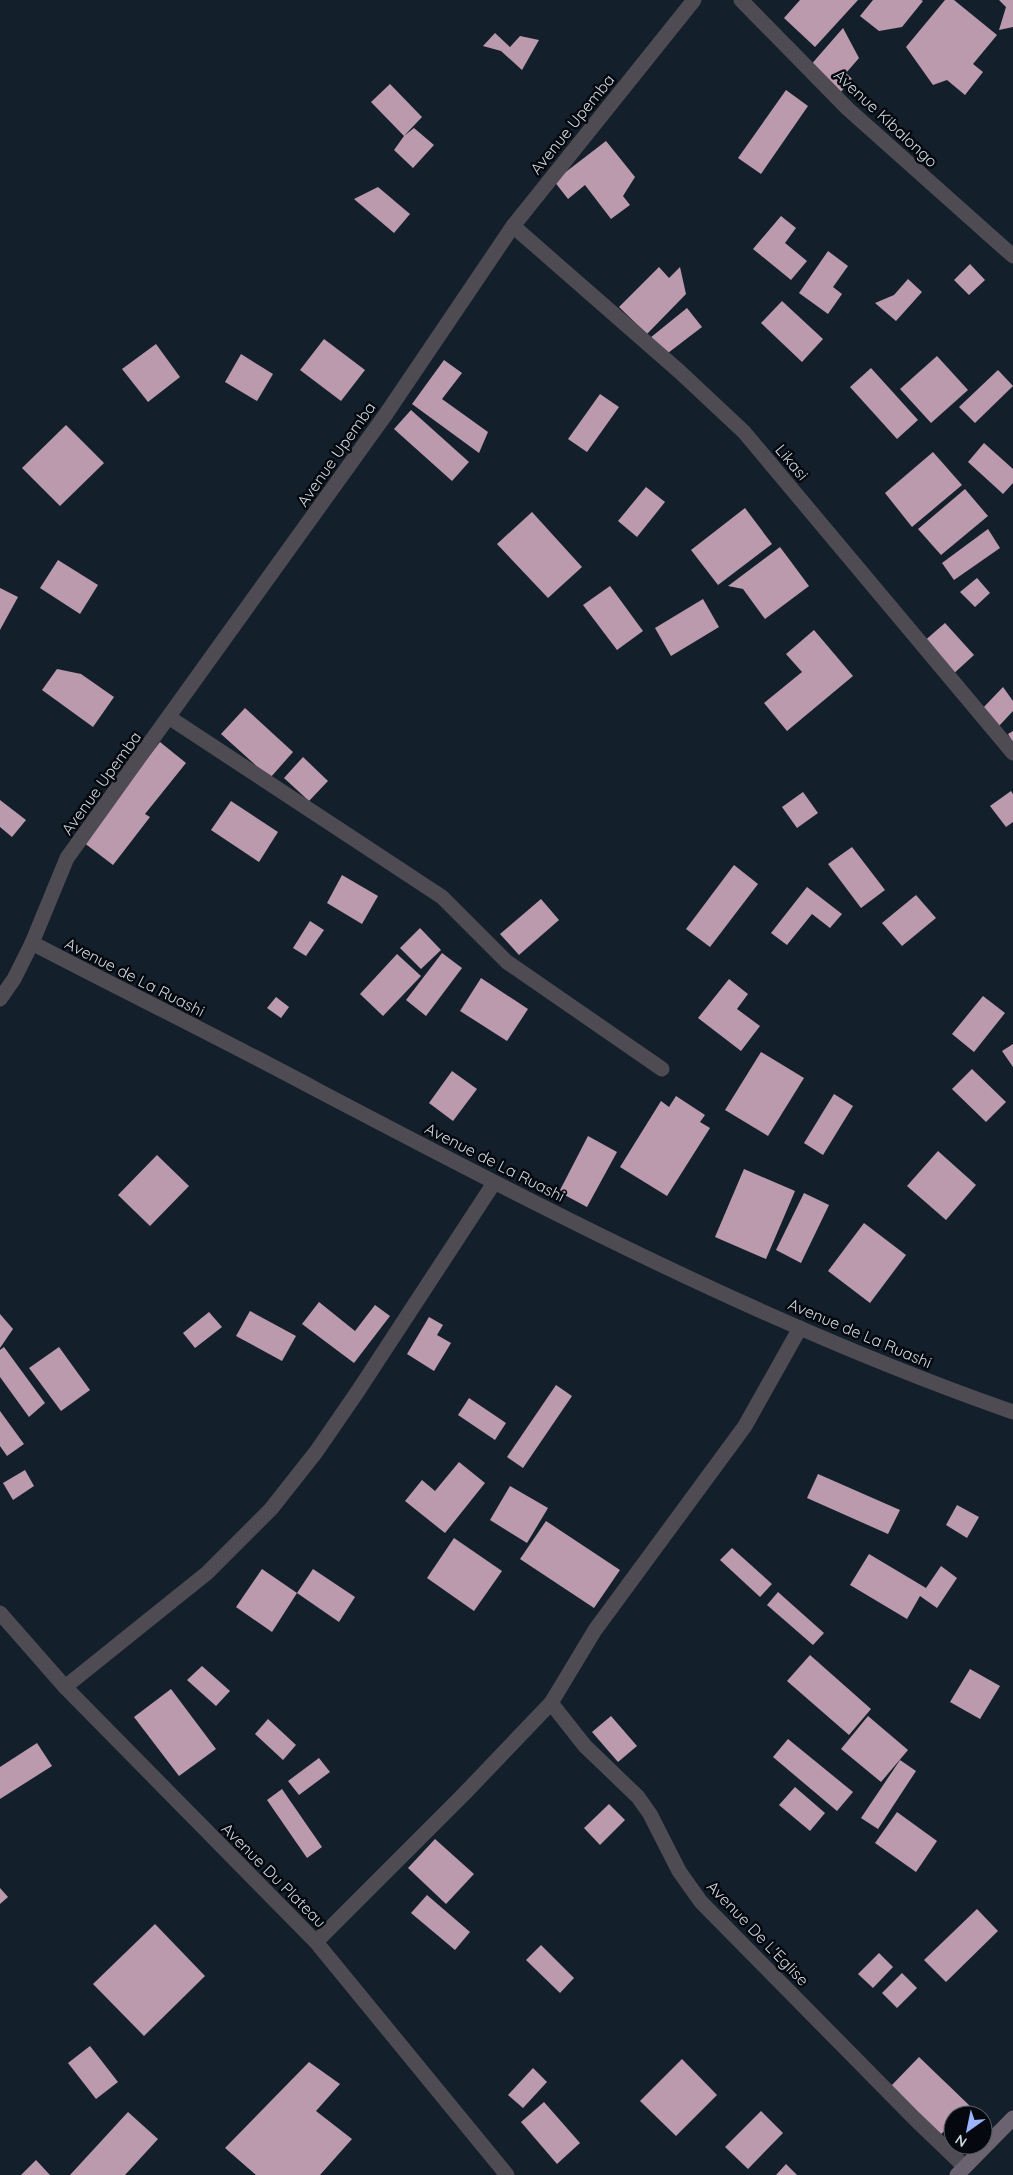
<svg xmlns="http://www.w3.org/2000/svg" width="1013" height="2175" viewBox="0 0 1013 2175" font-family="Quicksand,sans-serif">
<rect width="100%" height="100%" fill="#13202c"/>
<!-- building -->
<g fill="#bc9aad">
<polygon points="800,0 858,0 815,47 784,18"/>
<polygon points="873,0 921,0 923,1 902,27 879,31 860,16"/>
<polygon points="945,0 954,0 997,35 973,64 983,72 965,95 947,80 933,85 906,47"/>
<polygon points="999,0 1013,0 1013,27 999,30 1006,7"/>
<polygon points="843,28 859,58 846,73 852,79 840,93 809,67"/>
<polygon points="495,33 510,47 520,36 539,40 522,70 501,51 483,46"/>
<polygon points="390,84 422,117 404,136 414,128 434,145 413,168 394,150 404,136 371,102"/>
<polygon points="786,90 808,106 761,174 738,158"/>
<polygon points="606,141 635,177 623,196 630,205 611,219 585,185 568,199 554,181"/>
<polygon points="378,187 410,214 394,233 354,199"/>
<polygon points="781,216 796,228 785,243 807,261 791,280 753,249"/>
<polygon points="828,251 848,266 833,287 842,294 828,314 799,293"/>
<polygon points="970,264 985,280 969,295 954,280"/>
<polygon points="659,267 669,278 680,267 686,294 647,334 619,307"/>
<polygon points="908,279 922,292 896,321 875,303 894,295"/>
<polygon points="782,301 823,339 802,362 761,323"/>
<polygon points="687,308 702,327 664,356 650,338"/>
<polygon points="324,339 365,370 341,401 300,370"/>
<polygon points="156,344 180,377 148,402 122,369"/>
<polygon points="241,354 273,374 257,401 225,382"/>
<polygon points="937,356 968,390 931,423 900,389"/>
<polygon points="444,360 462,373 442,399 488,432 479,453 412,404"/>
<polygon points="871,368 918,420 897,439 850,387"/>
<polygon points="998,370 1013,386 975,423 959,407"/>
<polygon points="600,394 619,407 587,452 568,439"/>
<polygon points="411,410 469,462 452,481 394,429"/>
<polygon points="66,425 104,463 60,506 22,468"/>
<polygon points="984,443 1013,469 1013,483 1003,494 968,462"/>
<polygon points="933,452 962,485 912,527 885,493"/>
<polygon points="646,487 665,502 637,537 618,521"/>
<polygon points="965,489 988,516 941,555 918,529"/>
<polygon points="745,508 772,544 718,585 691,550"/>
<polygon points="532,512 582,567 548,598 497,544"/>
<polygon points="988,529 1000,548 954,580 942,563"/>
<polygon points="780,547 809,586 765,619 743,589 728,586"/>
<polygon points="58,560 98,585 80,614 40,588"/>
<polygon points="977,578 990,593 975,607 960,592"/>
<polygon points="610,586 643,631 617,650 583,605"/>
<polygon points="0,588 18,597 0,630"/>
<polygon points="703,599 719,627 671,656 655,628"/>
<polygon points="945,623 974,655 951,676 922,643"/>
<polygon points="814,630 853,676 787,731 764,703 802,672 786,654"/>
<polygon points="57,669 81,674 114,697 93,727 42,690"/>
<polygon points="1003,687 1013,701 1013,711 999,726 982,709"/>
<polygon points="245,708 293,752 270,778 221,734"/>
<polygon points="1013,731 1013,743 1008,734"/>
<polygon points="160,742 186,763 145,814 150,817 113,865 83,842"/>
<polygon points="303,757 328,781 309,801 284,778"/>
<polygon points="1011,791 1013,794 1013,822 1006,827 990,806"/>
<polygon points="803,792 818,813 797,828 782,807"/>
<polygon points="0,800 26,820 12,837 0,827"/>
<polygon points="231,801 278,832 259,862 211,830"/>
<polygon points="852,847 885,890 861,908 828,864"/>
<polygon points="734,865 758,884 710,947 686,929"/>
<polygon points="342,875 378,896 362,924 327,903"/>
<polygon points="807,887 842,914 830,928 812,914 787,945 771,933"/>
<polygon points="916,895 936,918 902,946 882,923"/>
<polygon points="541,899 559,920 519,955 500,934"/>
<polygon points="310,921 324,930 306,956 293,948"/>
<polygon points="420,928 441,950 421,969 400,948"/>
<polygon points="442,953 462,968 426,1016 406,1000"/>
<polygon points="397,954 421,976 383,1016 360,994"/>
<polygon points="481,978 528,1009 507,1041 460,1011"/>
<polygon points="729,979 748,994 737,1009 760,1026 741,1051 698,1018"/>
<polygon points="983,996 1005,1013 974,1052 952,1034"/>
<polygon points="276,997 289,1007 281,1018 267,1008"/>
<polygon points="1013,1044 1013,1067 1002,1051"/>
<polygon points="761,1052 804,1078 768,1136 725,1110"/>
<polygon points="972,1069 1006,1102 986,1122 952,1089"/>
<polygon points="452,1071 477,1089 453,1121 429,1103"/>
<polygon points="834,1094 853,1106 823,1155 804,1143"/>
<polygon points="676,1096 705,1115 700,1122 710,1128 667,1196 620,1167 661,1101 669,1107"/>
<polygon points="588,1136 617,1152 587,1207 559,1192"/>
<polygon points="938,1151 976,1185 946,1220 907,1186"/>
<polygon points="157,1155 189,1186 150,1226 118,1195"/>
<polygon points="744,1169 795,1191 766,1259 715,1237"/>
<polygon points="804,1193 829,1205 801,1263 776,1250"/>
<polygon points="864,1223 906,1255 870,1303 828,1271"/>
<polygon points="319,1302 355,1331 375,1305 390,1316 354,1363 302,1324"/>
<polygon points="250,1311 296,1336 282,1361 236,1336"/>
<polygon points="209,1312 222,1327 195,1348 183,1333"/>
<polygon points="0,1314 13,1329 0,1348"/>
<polygon points="429,1317 443,1325 437,1335 451,1343 434,1371 407,1354"/>
<polygon points="4,1347 45,1403 29,1417 0,1377 0,1350"/>
<polygon points="59,1347 90,1390 61,1411 29,1368"/>
<polygon points="556,1385 572,1396 523,1468 507,1457"/>
<polygon points="469,1398 506,1423 495,1440 458,1415"/>
<polygon points="0,1411 24,1444 7,1456 0,1446"/>
<polygon points="459,1462 485,1483 445,1533 405,1501 422,1480 435,1491"/>
<polygon points="25,1470 34,1486 13,1500 3,1483"/>
<polygon points="818,1474 900,1510 888,1534 807,1498"/>
<polygon points="510,1486 548,1508 527,1543 490,1520"/>
<polygon points="957,1505 979,1517 967,1538 946,1525"/>
<polygon points="546,1521 620,1570 594,1608 520,1559"/>
<polygon points="454,1538 502,1571 474,1611 427,1578"/>
<polygon points="732,1548 772,1584 760,1597 720,1560"/>
<polygon points="869,1554 926,1588 941,1566 957,1578 937,1608 920,1596 907,1619 850,1585"/>
<polygon points="262,1569 297,1593 272,1632 236,1607"/>
<polygon points="313,1569 355,1597 339,1622 297,1593"/>
<polygon points="778,1592 824,1633 813,1645 767,1605"/>
<polygon points="810,1655 871,1709 849,1735 787,1681"/>
<polygon points="202,1666 230,1691 216,1706 187,1680"/>
<polygon points="970,1669 1000,1686 980,1719 950,1702"/>
<polygon points="171,1689 216,1749 179,1776 134,1717"/>
<polygon points="611,1716 637,1746 618,1762 592,1732"/>
<polygon points="868,1716 908,1750 881,1782 841,1749"/>
<polygon points="268,1719 296,1745 283,1760 255,1734"/>
<polygon points="788,1739 853,1792 837,1811 773,1757"/>
<polygon points="37,1743 52,1766 0,1799 0,1767"/>
<polygon points="319,1758 330,1772 299,1795 288,1781"/>
<polygon points="900,1760 916,1771 878,1829 861,1818"/>
<polygon points="795,1787 825,1813 810,1831 779,1805"/>
<polygon points="282,1789 322,1847 307,1858 267,1800"/>
<polygon points="609,1804 625,1820 600,1845 584,1828"/>
<polygon points="897,1812 937,1841 916,1872 875,1843"/>
<polygon points="435,1839 474,1874 446,1904 408,1868"/>
<polygon points="0,1888 8,1897 0,1904"/>
<polygon points="427,1895 470,1932 455,1950 411,1913"/>
<polygon points="977,1909 998,1931 946,1982 924,1960"/>
<polygon points="155,1924 205,1976 144,2036 93,1984"/>
<polygon points="541,1945 574,1978 560,1993 526,1960"/>
<polygon points="879,1953 893,1967 873,1988 858,1974"/>
<polygon points="902,1973 917,1988 897,2008 882,1993"/>
<polygon points="90,2046 118,2082 96,2099 68,2063"/>
<polygon points="919,2057 970,2106 961,2115 953,2115 953,2123 940,2135 891,2086"/>
<polygon points="682,2059 717,2095 676,2136 640,2101"/>
<polygon points="309,2062 340,2084 316,2111 352,2139 320,2175 256,2175 225,2148"/>
<polygon points="533,2068 547,2082 523,2108 508,2095"/>
<polygon points="544,2102 580,2143 557,2164 521,2122"/>
<polygon points="761,2111 783,2133 748,2169 725,2147"/>
<polygon points="128,2112 158,2139 125,2175 70,2175"/>
<polygon points="36,2160 50,2175 21,2175"/>
<polygon points="786,2164 797,2175 776,2175"/>
</g>
<g fill="none" stroke-linecap="round" stroke-linejoin="round">
<!-- street -->
<g stroke="#4f4b52" stroke-width="15">
<polyline points="741,0 848,109 1013,256"/>
<polyline points="513,226 680,372 744,432 1013,753"/>
<polyline points="170,718 442,897 507,962 662,1069"/>
<path d="M32,943c96,50 192,97 287,148 225,118 453,237 694,321"/>
<polyline points="0,999 14,979 32,943 67,858 386,414 513,226 694,0"/>
<polyline points="0,1613 65,1687 316,1942 507,2175"/>
<polyline points="65,1687 207,1573 271,1509 316,1452 358,1391 494,1183"/>
<polyline points="551,1703 585,1746 638,1797 650,1814 679,1871 701,1902 915,2119 965,2167"/>
<polyline points="316,1942 464,1794 551,1703 595,1630 745,1426 800,1328"/>
</g>
<!-- secondary -->
<polyline stroke="#6b636f" stroke-width="15" points="957,2175 1013,2118"/>
</g>
<g text-anchor="middle" dominant-baseline="central" stroke-width="5" stroke-linejoin="round" paint-order="stroke">
<!-- street labels -->
<g font-size="16" fill="#cfd8e0" stroke="#05090f">
<text transform="translate(886 118) rotate(43)">Avenue Kibalongo</text>
<text transform="translate(572 124) rotate(-51)">Avenue Upemba</text>
<text transform="translate(336 454) rotate(-55)">Avenue Upemba</text>
<text transform="translate(792 462) rotate(50)">Likasi</text>
<text transform="translate(101 783) rotate(-54)">Avenue Upemba</text>
<text transform="translate(135 977) rotate(27)">Avenue de La Ruashi</text>
<text transform="translate(495 1162) rotate(27)">Avenue de La Ruashi</text>
<text transform="translate(860 1333) rotate(23)">Avenue de La Ruashi</text>
<text transform="translate(274 1875) rotate(45)">Avenue Du Plateau</text>
<text transform="translate(758 1933) rotate(46)">Avenue De L'Eglise</text>
</g>
</g>
<!-- north arrow -->
<g transform="translate(968 2130) rotate(213)"><circle r="24" fill="#05090f" stroke="#565c63"/>
<path d="M0-4L9 19L0 12L-9 19Z" fill="#9bb4fd"/>
<text y="-8" font-size="14" font-weight="bold" text-anchor="middle" fill="#cfd8e0">N</text>
</g>
</svg>
